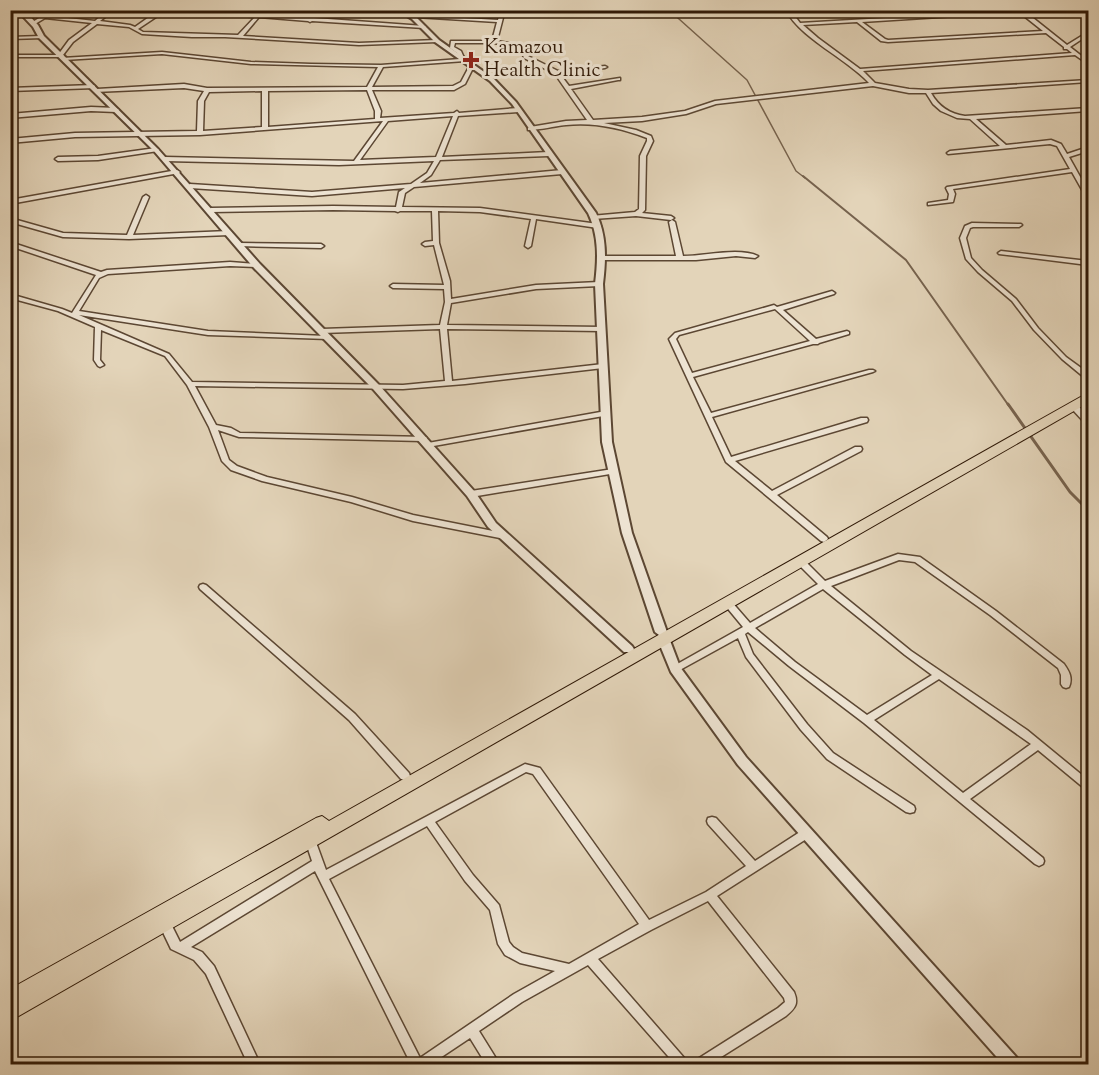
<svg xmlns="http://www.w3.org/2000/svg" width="1099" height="1075" viewBox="0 0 1099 1075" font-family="'Sorts Mill Goudy',serif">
<rect width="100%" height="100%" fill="#e3d4b9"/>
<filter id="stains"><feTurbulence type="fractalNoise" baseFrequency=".00333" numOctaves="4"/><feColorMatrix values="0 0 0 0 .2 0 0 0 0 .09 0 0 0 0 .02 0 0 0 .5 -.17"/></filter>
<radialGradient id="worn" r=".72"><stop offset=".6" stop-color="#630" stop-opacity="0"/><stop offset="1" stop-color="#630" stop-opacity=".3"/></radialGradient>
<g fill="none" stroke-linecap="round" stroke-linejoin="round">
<!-- stream-far2 -->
<polyline stroke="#76624d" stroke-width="1.5" points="669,10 747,80 796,171 805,178"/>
<!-- stream-far1 -->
<polyline stroke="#76624d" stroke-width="2" points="803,176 906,260 1009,406"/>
<!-- stream -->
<polyline stroke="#76624d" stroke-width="3" points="1008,404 1070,492 1088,510"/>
<defs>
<g id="minor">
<path d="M52,10h6l-9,6 46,5 13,-11h6l-14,11 30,4 5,2 24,-17h35l116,8 4,-8h5l-5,8 110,8 2,1 -2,1 -112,-7 -2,1 -2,-1 -49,-4 -16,19 116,7 78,-3 2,1 -2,1 -78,3 -134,-8h-33l-50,-3 -13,-7 -32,-3 -24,18 -10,13 1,1v1h-54v-2h48l11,-15 23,-17 -47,-5 -10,6 -4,-1zM165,11h1l89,6 -17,18 -95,-3 -5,-3z"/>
<path d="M501,10h4l-8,31 33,6 -2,9 30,15 47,-5 2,1 -2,1 -45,6 9,12 51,-8v2h-2l-47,9 22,31 49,-3 43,-6 30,-10 154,-18c-23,-25 -69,-45 -83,-73h5l1,2 39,-1 -2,1 -35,3 6,8 223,-13 44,35 21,-13v3l-18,12 18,14v3l-13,-9 -212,16 12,12 34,6 19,1 160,-10v2l-157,11c8,14 19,21 34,23l123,-8v3l-112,8 30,26 45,-5 10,4 6,10 21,-7v4l-19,6 19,34v6l-3,-2 -13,-23 -119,17 2,5 -2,8 -25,3v-2l20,-3 1,-6 -3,-6 1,-1 123,-18 -13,-23 -7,-2 -102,10 -1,-1 3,-2 50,-5 -30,-27 -13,-1 -16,-7 -8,-7 -7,-11h-17l-36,-7 -157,18 -30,10 -44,7 -38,2 32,7 15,6 2,5 -7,15 -1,54 -3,3 29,3 3,2 -3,2 -35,-4 -43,3 -2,-1v-2l44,-4 4,-3 1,-53 7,-15v-3c-26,-10 -53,-16 -81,-13 -12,1 -25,5 -38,5v-2l2,-1 36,-6 21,-1 -32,-46 -31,-16 -1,-3 2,-6 -31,-6h-39l-1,4 7,4 4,9v1l-82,6 -11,20 81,-1 8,-4 9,-17 4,1 -9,18 -11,6h-82l9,21 -1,7 74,-5 3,-2 2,2 59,-5 3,2 -3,2 -60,4 -16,41 106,-5 3,2 -3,2 -108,4 -9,15 -11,8 142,-13 3,2 -3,2 -148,13 -9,6 -3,14 78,1 118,16 3,2 -3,2 -62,-9 -5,27 -3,2 -3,-2 6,-27 -51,-7 -42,-1 1,32 11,38 1,18 85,-14 63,-3 3,2 -3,2 -63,3 -85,14 -4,22 155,2 3,2 -3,2 -155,-2 5,52 151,-17 4,2 -4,2 -138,16 -62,5 -208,-3 21,39 15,3 9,5 186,4 1,2 -4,2 -184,-4 -21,-7 11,30 8,6 30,11 85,20 61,18 95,19 1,2 -4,3 -92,-18 -62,-19 -89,-21 -31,-11 -9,-9 -13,-34 -22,-42 -22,-29 -64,-26 -1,30 4,5 -4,2 -2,-1 -4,-6 1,-33 -37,-16 -48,-13v-4l52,15 10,4 24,-38 -86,-29v-4l91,30 6,-2 123,-8 27,2 3,2 -1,1 -29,-1 -122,8 -9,4 -20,33 129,20 118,5 2,1v2l-120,-4 -129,-20 90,39 23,28 211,3 42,-4 -5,-52 -118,4 -3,-2 3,-2 118,-4 5,-23 -1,-13 -51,-1 -3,-2 3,-2 51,1 -10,-40 -9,1 -3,-2 3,-2 8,-1 -1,-30h-32l-2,1 -3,-1 -62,-1 -122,2 -3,-2 3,-2 122,-2 63,1 3,-15 6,-4 -93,8 -122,-8 -3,-2 3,-2 122,8 99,-8 16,-11 7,-12 -95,4 -174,-4 -3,-2 3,-2 189,4 29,-40 -183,14 -125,2 -65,6v-4l65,-6 122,-2 1,-30 6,-10 -20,-3 -89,4 -1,-1 3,-2 87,-5 23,4 160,-1 11,-20 -127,-3 -89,-10 -98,6 -2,-1v-1l100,-6 89,10 60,2 70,1 79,-6 -3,-6 -7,-5 1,-7h41l5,-19 -82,-5h-2v-2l85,5zM1019,12l24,19 -155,9 -3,-1 -23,-17zM857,22l24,19 7,1 158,-9 18,14v2h3l5,4 -212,16 -42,-31 -15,-13zM367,90l8,21v8l-107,8v-36zM262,91v36l-59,4 1,-30 5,-9zM453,116l-17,41 -76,3 28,-39z"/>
<polygon points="41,36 43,36 43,38 10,39 10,37"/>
<polygon points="93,85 95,86 95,88 10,91 10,88"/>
<polygon points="91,107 116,108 119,110 116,112 91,111 10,118 10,114"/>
<polygon points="156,148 159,150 158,151 98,160 58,161 55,159 58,157 98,156"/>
<polygon points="177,170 180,172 179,173 10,204 10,200"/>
<polygon points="146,195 149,197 133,235 229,231 232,233 229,235 129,239 63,237 10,222 10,218 63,233 127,235 143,197"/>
<path d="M672,220l3,2 8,34c22,0 56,-9 75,0l-3,2 -19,-2 -40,4h-94l-3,-2 3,-2h74l-7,-34z"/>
<polygon points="972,223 1021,224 1022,225 1019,227 973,227 970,228 966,238 971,258 982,270 1016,299 1038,328 1066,357 1088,373 1088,378 1085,378 1062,359 1034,330 1012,301 978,272 966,259 960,238 965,226"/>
<polygon points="240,243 321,244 324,246 321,248 238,246 238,244"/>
<polygon points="1001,251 1088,261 1088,265 999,254 998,253"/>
<path d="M832,291l3,2 -1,1 -51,16 33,29 31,-8 2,1v2l-30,9 -1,1h-5l-120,33 18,36 158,-43h4l2,1 -2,1 -161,45 19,40 130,-39h6l1,2 -1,2 -132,39 37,30 83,-44h6l1,2 -1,2 -84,44 50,42 1,2 -4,3 -3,-1 -95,-79 -57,-123 6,-6 99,-28 3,2zM775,309l35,32 -118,32 -16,-34 3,-4z"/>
<polygon points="1071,404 1077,404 1088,417 1088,423 1085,423 1071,408 1070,406"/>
<polygon points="606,411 609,411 610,413 609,415 428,447 424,445 428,443"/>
<polygon points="613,469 616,469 617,471 616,473 471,497 467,494 471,491"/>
<path d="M898,554l22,3 76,54 68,53c5,7 9,14 5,23l-3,1 -3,-1 -2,-3v-9l-3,-7 -68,-53 -75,-53 -16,-2 -68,26 80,65 116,79 61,50v9l-4,-1 -46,-38 -68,49 73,59 1,3 -1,3 -4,2 -4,-2 -171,-141 -75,-57 -41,-34 -3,2 8,20 54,70 26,29 81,53 1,3 -1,3 -4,1 -4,-1 -79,-53 -26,-29 -55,-73 -8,-19 -60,33h-6l-2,-2 2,-2 71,-40 -19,-23 -1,-2 1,-2h6l20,23 68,-39 -21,-21 -1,-2 1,-2h6l22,22zM823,589l82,66 27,20 -65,40 -72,-53 -40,-34zM939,679l92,65 -68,49 -89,-73z"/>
<polygon points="203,584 206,585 355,714 409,773 410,776 409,779 405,780 401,779 349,720 200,589 199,587 200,585"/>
<path d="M525,764l15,4 109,152 57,-28 40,-26 -38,-42 -1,-3 1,-3 4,-1 4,1 39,43 48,-31 4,-1 4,1 1,3 -1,3 -94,60 77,96c5,12 1,16 -8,24l-76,48h-16l2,-4 82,-52 7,-6 -1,-4 -76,-97 -57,29 -53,29 88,101 2,4h-13l-87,-99 -66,37 -43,29 18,29 2,4h-13l-16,-26 -39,26h-20l-96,-193 -124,76 11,5 12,14 46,98h-12l-42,-90 -12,-14 -23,-11 -12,-25 2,-4 4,-1 4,1 11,22 132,-81 -7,-21 1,-3 4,-1 4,1 12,33zM526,772l7,2 106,150 -70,40 -47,-11 -9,-6 -4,-5 -10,-37 -26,-30 -38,-53zM427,826l38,55 25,29 8,34 7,11 15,8 35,8 -41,23 -94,64 -91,-179z"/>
</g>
<g id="tertiary">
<polygon points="17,10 24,10 38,25 44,36 158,149 260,264 379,385 475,492 496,523 632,646 634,649 632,652 624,652 488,527 467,496 373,389 254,268 154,151 39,38 33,27"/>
<path d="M397,10h8l11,7 23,23 55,39 22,23 80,111c11,23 10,46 7,71l9,158 20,91 35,99 -2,2 4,4 11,29 66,90 272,302 2,5h-17l-265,-299 -67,-93 -14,-34 2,-3 -4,-3 -33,-99 -20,-91 -7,-158c3,-25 4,-48 -7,-71l-76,-109 -22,-23 -55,-39 -23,-23z"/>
</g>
<polygon id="primary" points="1084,395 1088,395 1088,403 10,1021 10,989 316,818 322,816 329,821"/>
</defs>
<!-- minor casing -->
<use href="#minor" stroke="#5c4733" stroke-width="3"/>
<!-- tertiary casing -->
<use href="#tertiary" stroke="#5c4733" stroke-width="4"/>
<!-- primary casing -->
<use href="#primary" stroke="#2f1806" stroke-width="2"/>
<!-- minor -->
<use href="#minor" fill="#ede3d2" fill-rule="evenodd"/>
<!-- tertiary -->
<use href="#tertiary" fill="#ede3d2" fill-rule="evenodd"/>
<!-- primary -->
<use href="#primary" fill="#e3d4b9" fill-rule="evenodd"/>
</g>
<!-- markers -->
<path fill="#8f2418" stroke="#ede3d2" stroke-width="2" d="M468 51h6v6h6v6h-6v6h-6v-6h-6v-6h6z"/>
<g text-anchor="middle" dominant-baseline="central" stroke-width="6" stroke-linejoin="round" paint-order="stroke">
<!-- far-poi labels -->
<g font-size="20" fill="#2f1806" stroke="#ede3d2" text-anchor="start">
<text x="484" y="48">Kamazou<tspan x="484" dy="23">Health Clinic</tspan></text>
</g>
</g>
<!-- margin -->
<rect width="1099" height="1075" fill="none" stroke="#e3d4b9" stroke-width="36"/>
<rect x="12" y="12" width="1075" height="1051" fill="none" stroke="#2f1806" stroke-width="3"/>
<rect x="18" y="18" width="1063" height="1039" fill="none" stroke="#2f1806" stroke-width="1.5"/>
<rect width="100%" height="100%" filter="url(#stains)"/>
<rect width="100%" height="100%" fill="url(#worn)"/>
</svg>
